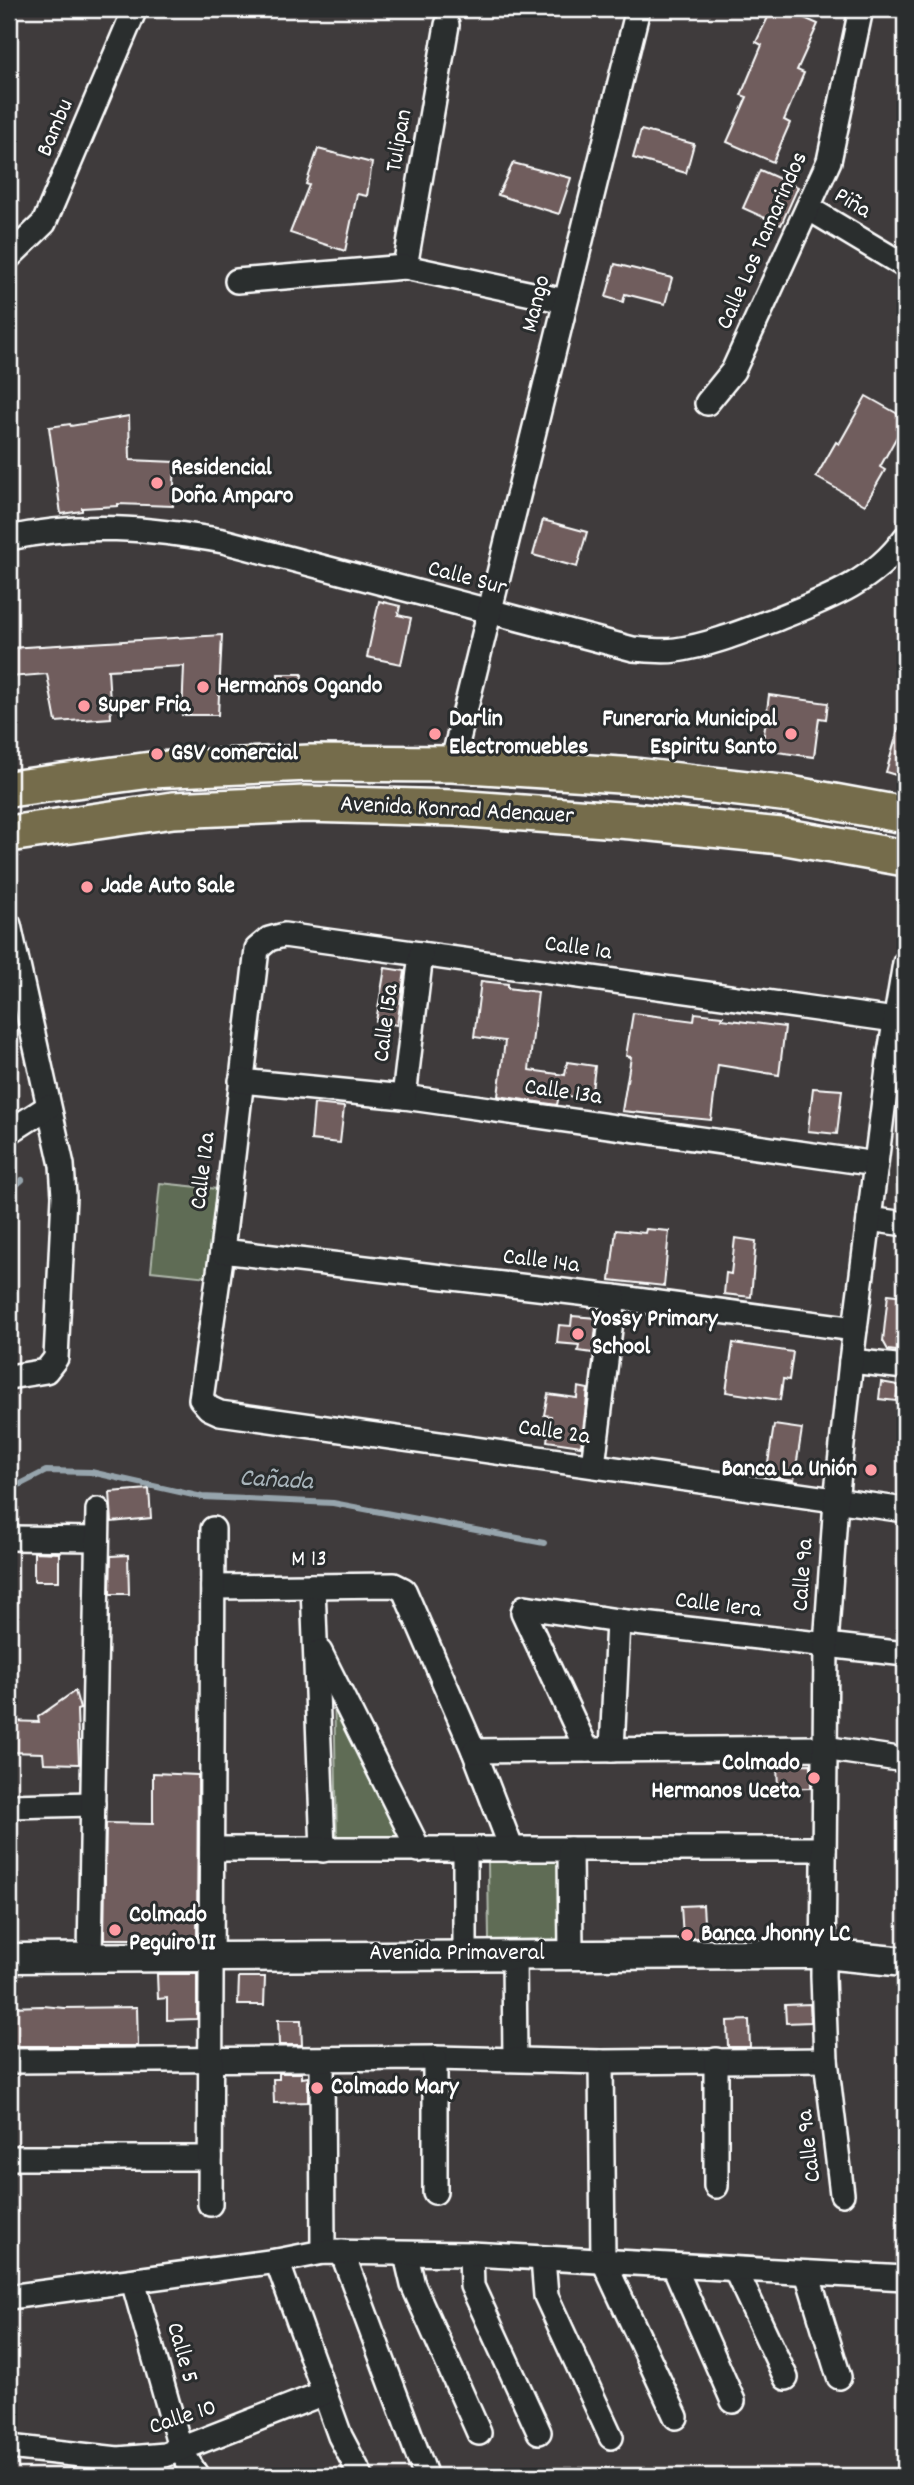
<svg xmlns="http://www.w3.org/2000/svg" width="914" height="2485" viewBox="0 0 914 2485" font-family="Dekko,sans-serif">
<rect width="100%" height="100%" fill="#3f3b3c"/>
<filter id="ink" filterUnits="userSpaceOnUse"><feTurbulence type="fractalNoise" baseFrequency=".0143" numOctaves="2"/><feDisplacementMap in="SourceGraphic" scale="14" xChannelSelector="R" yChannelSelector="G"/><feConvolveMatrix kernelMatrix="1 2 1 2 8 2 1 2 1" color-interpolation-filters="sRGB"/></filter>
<g filter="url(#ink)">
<!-- green -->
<g fill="#5e6c54" stroke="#aeb6aa" stroke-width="2">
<polygon points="160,1183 217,1189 208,1277 151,1271"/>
<polygon points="334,1689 401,1840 337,1841"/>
<polygon points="562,1861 563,1939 489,1940 488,1862"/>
</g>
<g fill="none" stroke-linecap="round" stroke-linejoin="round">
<!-- stream -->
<g stroke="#96a4ac" stroke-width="6">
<polyline points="9,1191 22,1180"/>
<polyline points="9,1490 46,1471 91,1472 202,1497 333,1503 544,1543"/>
</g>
</g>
<!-- building -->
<g fill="#705d5d" stroke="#fff" stroke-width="2">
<polygon points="772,9 784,9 818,24 797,70 804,73 784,120 790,123 773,162 727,142 747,97 741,95 762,45 756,42"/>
<polygon points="641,130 694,144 686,173 633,158"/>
<polygon points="318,149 372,163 367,196 357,194 345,251 290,233 309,185 306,184"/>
<polygon points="513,163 571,178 559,214 498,195"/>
<polygon points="760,170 798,187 781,225 743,208"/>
<polygon points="615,264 672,278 665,304 625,294 623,302 606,297"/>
<polygon points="866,396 905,418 905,422 880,467 885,470 865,505 816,477 836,442 839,444"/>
<polygon points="129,416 130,460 175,462 173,506 118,504 118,506 82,508 82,511 61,514 49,427 70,424 71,426"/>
<polygon points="543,520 587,532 577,567 533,555"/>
<polygon points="379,601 400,606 398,615 411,618 401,664 367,657"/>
<polygon points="222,635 218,715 182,715 184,666 108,670 111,718 56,722 47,674 9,677 9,648"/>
<polygon points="278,674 302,674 301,690 278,689"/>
<polygon points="769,695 828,703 826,719 819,718 814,757 762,750"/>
<polygon points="901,720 905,721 905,778 886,772"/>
<polygon points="385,968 405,971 397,1025 376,1021"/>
<polygon points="481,981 508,984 508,988 538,992 529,1070 565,1075 567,1062 595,1066 591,1099 559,1095 557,1105 498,1096 505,1041 474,1037"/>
<polygon points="633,1013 694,1021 695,1013 723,1016 722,1019 785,1027 779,1075 718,1065 711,1120 622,1111 631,1057 626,1056"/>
<polygon points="813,1088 842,1090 837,1134 808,1131"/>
<polygon points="314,1104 344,1107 340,1143 311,1140"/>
<polygon points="646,1229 669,1231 664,1286 610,1280 616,1230 645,1233"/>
<polygon points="735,1238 756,1241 751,1297 724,1294 726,1273 731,1274"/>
<polygon points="888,1294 905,1296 905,1352 888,1350 883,1341"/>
<polygon points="572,1316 597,1318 593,1353 578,1351 579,1345 557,1343 559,1325 571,1326"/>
<polygon points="733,1343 793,1352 789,1380 783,1379 780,1400 726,1392"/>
<polygon points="881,1382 898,1385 896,1401 879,1399"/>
<polygon points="578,1387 588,1389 581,1446 547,1441 551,1416 544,1415 548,1394 577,1398"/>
<polygon points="774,1425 802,1429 794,1480 766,1476"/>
<polygon points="149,1489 151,1518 112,1522 110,1492"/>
<polygon points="34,1552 59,1553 59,1581 34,1581"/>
<polygon points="128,1555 129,1594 110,1594 111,1556"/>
<polygon points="75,1691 80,1709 77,1710 79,1764 44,1763 43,1753 9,1752 9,1721 39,1722 38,1717"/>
<polygon points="811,1764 811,1788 778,1789 777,1765"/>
<polygon points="153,1773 198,1775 197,1939 104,1939 106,1823 153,1824"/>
<polygon points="703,1905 705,1938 683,1938 681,1906"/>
<polygon points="157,1974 197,1974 197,2019 167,2020 167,1998 158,1999"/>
<polygon points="239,1977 265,1977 264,2005 238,2005"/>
<polygon points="810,2004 811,2022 786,2023 785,2005"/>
<polygon points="43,2006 64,2008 137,2007 138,2046 9,2046 9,2007"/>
<polygon points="278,2020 301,2020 302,2045 279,2045"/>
<polygon points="749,2020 750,2047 728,2047 727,2021"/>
<polygon points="279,2073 302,2073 302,2078 308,2077 308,2102 274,2103 273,2079 279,2079"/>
</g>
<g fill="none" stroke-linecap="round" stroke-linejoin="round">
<defs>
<g id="minor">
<polyline points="808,208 905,266"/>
<polyline points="9,257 44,223 135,9"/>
<polyline points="405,267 447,25"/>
<polyline points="237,281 405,267 565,301"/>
<polyline points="707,403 733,371 829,161 861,9"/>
<path d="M9,538c73,-16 141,-10 214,3l410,108c14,1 29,3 43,1 34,-5 66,-18 98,-30 50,-20 99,-37 131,-82"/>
<polyline points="452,764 638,9"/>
<polyline points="9,925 62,1165 64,1196 56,1358 46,1371 9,1377"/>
<polyline points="895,1020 284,935 269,939 257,949 222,1251 201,1399 209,1408 220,1413 905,1510"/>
<polyline points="241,1081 404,1097 876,1164"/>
<polyline points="404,1097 421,954"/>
<polyline points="9,1132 48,1107"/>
<polyline points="869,1219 905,1224"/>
<polyline points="222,1251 614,1297 855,1329"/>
<polyline points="851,1361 905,1367"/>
<polyline points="593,1465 614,1297"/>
<polyline points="9,1538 97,1539"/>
<polyline points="313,1586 323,1850"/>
<polyline points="213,1587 394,1585 404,1590 474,1751 512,1850"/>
<polyline points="320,1652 419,1850"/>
<polyline points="587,1750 523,1612 525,1607 618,1621 905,1654"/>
<polyline points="612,1750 618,1621"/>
<polyline points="474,1751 824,1748 905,1760"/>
<polyline points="9,1806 93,1804"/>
<polyline points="212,1849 824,1849"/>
<polyline points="570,1849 571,1954"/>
<polyline points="465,1955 465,1850"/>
<polyline points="514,1955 515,2059"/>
<polyline points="90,1956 98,1510"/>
<polyline points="322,2060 323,2252"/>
<polyline points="9,2061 435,2058 601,2062 826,2060"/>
<polyline points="601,2062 603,2260 676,2417"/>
<polyline points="9,2158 210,2158"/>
<polyline points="716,2186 716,2060"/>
<polyline points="435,2192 435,2058"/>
<polyline points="842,2194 826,2060 823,1976 826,1645 836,1501 851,1361 890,1053 905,963"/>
<polyline points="210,2204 213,1529"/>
<polyline points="342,2252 425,2474"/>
<polyline points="471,2254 472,2286 539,2432"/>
<polyline points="406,2255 413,2285 479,2433"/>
<polyline points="543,2259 546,2296 611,2437"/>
<polyline points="277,2261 340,2436 361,2476"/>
<polyline points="674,2266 733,2401"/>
<polyline points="735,2269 786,2378"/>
<polyline points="807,2273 839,2377"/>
<polyline points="133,2281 181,2451 197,2476"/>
<polyline points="9,2297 277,2261 323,2252 471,2254 905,2278"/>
<polyline points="9,2447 118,2459 165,2455 324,2393"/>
</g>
<polyline id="tertiary" points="9,1958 783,1954 823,1954 905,1962"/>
<g id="primary">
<polyline points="9,789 151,770 310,763 452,764 635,776 790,794 905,815"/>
<polyline points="9,834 173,810 305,804 455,808 632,821 781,836 905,858"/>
</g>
</defs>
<!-- minor casing -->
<use href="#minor" stroke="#fff" stroke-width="28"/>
<!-- tertiary casing -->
<use href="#tertiary" stroke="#fff" stroke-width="33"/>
<!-- primary casing -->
<use href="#primary" stroke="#fff" stroke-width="40"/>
<!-- minor -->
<use href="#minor" stroke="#2a2d2e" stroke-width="23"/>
<!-- tertiary -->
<use href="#tertiary" stroke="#2a2d2e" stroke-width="28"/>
<!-- primary -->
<use href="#primary" stroke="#746c4b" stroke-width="35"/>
</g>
</g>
<!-- markers -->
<g fill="#ff9aa2" stroke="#2a2d2e" stroke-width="2.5">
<circle cx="157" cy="483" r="7"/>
<circle cx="203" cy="687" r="7"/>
<circle cx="84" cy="706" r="7"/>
<circle cx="435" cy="734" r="7"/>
<circle cx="791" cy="734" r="7"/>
<circle cx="157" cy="754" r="7"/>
<circle cx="87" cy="887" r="7"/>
<circle cx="578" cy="1334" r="7"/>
<circle cx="871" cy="1470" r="7"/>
<circle cx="814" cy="1778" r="7"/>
<circle cx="115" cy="1930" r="7"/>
<circle cx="687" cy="1935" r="7"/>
<circle cx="317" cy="2088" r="7"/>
</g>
<g text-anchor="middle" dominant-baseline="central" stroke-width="6" stroke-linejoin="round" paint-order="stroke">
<!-- street labels -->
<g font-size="24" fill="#fff" stroke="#2a2d2e">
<text transform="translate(56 128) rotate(-67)">Bambu</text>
<text transform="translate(400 141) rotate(-80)">Tulipan</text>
<text transform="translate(852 204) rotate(31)">Piña</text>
<text transform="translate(763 241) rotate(-66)">Calle Los Tamarindos</text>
<text transform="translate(537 304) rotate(-76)">Mango</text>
<text transform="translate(467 579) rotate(15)">Calle Sur</text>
<text transform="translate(457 811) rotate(3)">Avenida Konrad Adenauer</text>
<text transform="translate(578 949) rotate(8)">Calle 1a</text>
<text transform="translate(387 1023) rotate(-83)">Calle 15a</text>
<text transform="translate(563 1093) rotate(8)">Calle 13a</text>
<text transform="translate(204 1171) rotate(-83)">Calle 12a</text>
<text transform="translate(541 1262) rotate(7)">Calle 14a</text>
<text transform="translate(554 1433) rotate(8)">Calle 2a</text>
<text transform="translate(309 1560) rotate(-1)">M 13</text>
<text transform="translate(804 1575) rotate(-86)">Calle 9a</text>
<text transform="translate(718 1606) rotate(7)">Calle 1era</text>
<text x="457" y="1954">Avenida Primaveral</text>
<text transform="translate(810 2146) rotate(-97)">Calle 9a</text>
<text transform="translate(181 2353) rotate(74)">Calle 5</text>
<text transform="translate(183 2418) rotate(-18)">Calle 10</text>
</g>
<!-- poi labels -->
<g font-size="24" font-weight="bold" fill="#fff" stroke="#2a2d2e" text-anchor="start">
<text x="171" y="469">Residencial<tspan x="171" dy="28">Doña Amparo</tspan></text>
<text x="217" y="687">Hermanos Ogando</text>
<text x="98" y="706">Super Fria</text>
<text x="449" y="720">Darlin<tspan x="449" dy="28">Electromuebles</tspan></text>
<text x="777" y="720" text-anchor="end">Funeraria Municipal<tspan x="777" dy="28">Espiritu Santo</tspan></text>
<text x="171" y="754">GSV comercial</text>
<text x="101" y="887">Jade Auto Sale</text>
<text x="592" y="1320">Yossy Primary<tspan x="592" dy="28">School</tspan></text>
<text x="857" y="1470" text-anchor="end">Banca La Unión</text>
<text x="800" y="1764" text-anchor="end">Colmado<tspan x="800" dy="28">Hermanos Uceta</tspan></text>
<text x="129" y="1916">Colmado<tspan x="129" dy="28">Peguiro II</tspan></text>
<text x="701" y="1935">Banca Jhonny LC</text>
<text x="331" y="2088">Colmado Mary</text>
</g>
<!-- water labels -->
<g font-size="26" font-style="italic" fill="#a8b4ba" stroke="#2a2d2e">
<text transform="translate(276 1481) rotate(3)">Cañada</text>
</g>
</g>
<!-- margin -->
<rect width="914" height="2485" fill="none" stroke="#2a2d2e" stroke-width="35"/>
<rect x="18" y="18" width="879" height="2450" fill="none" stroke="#fff" stroke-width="2.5" filter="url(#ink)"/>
</svg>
